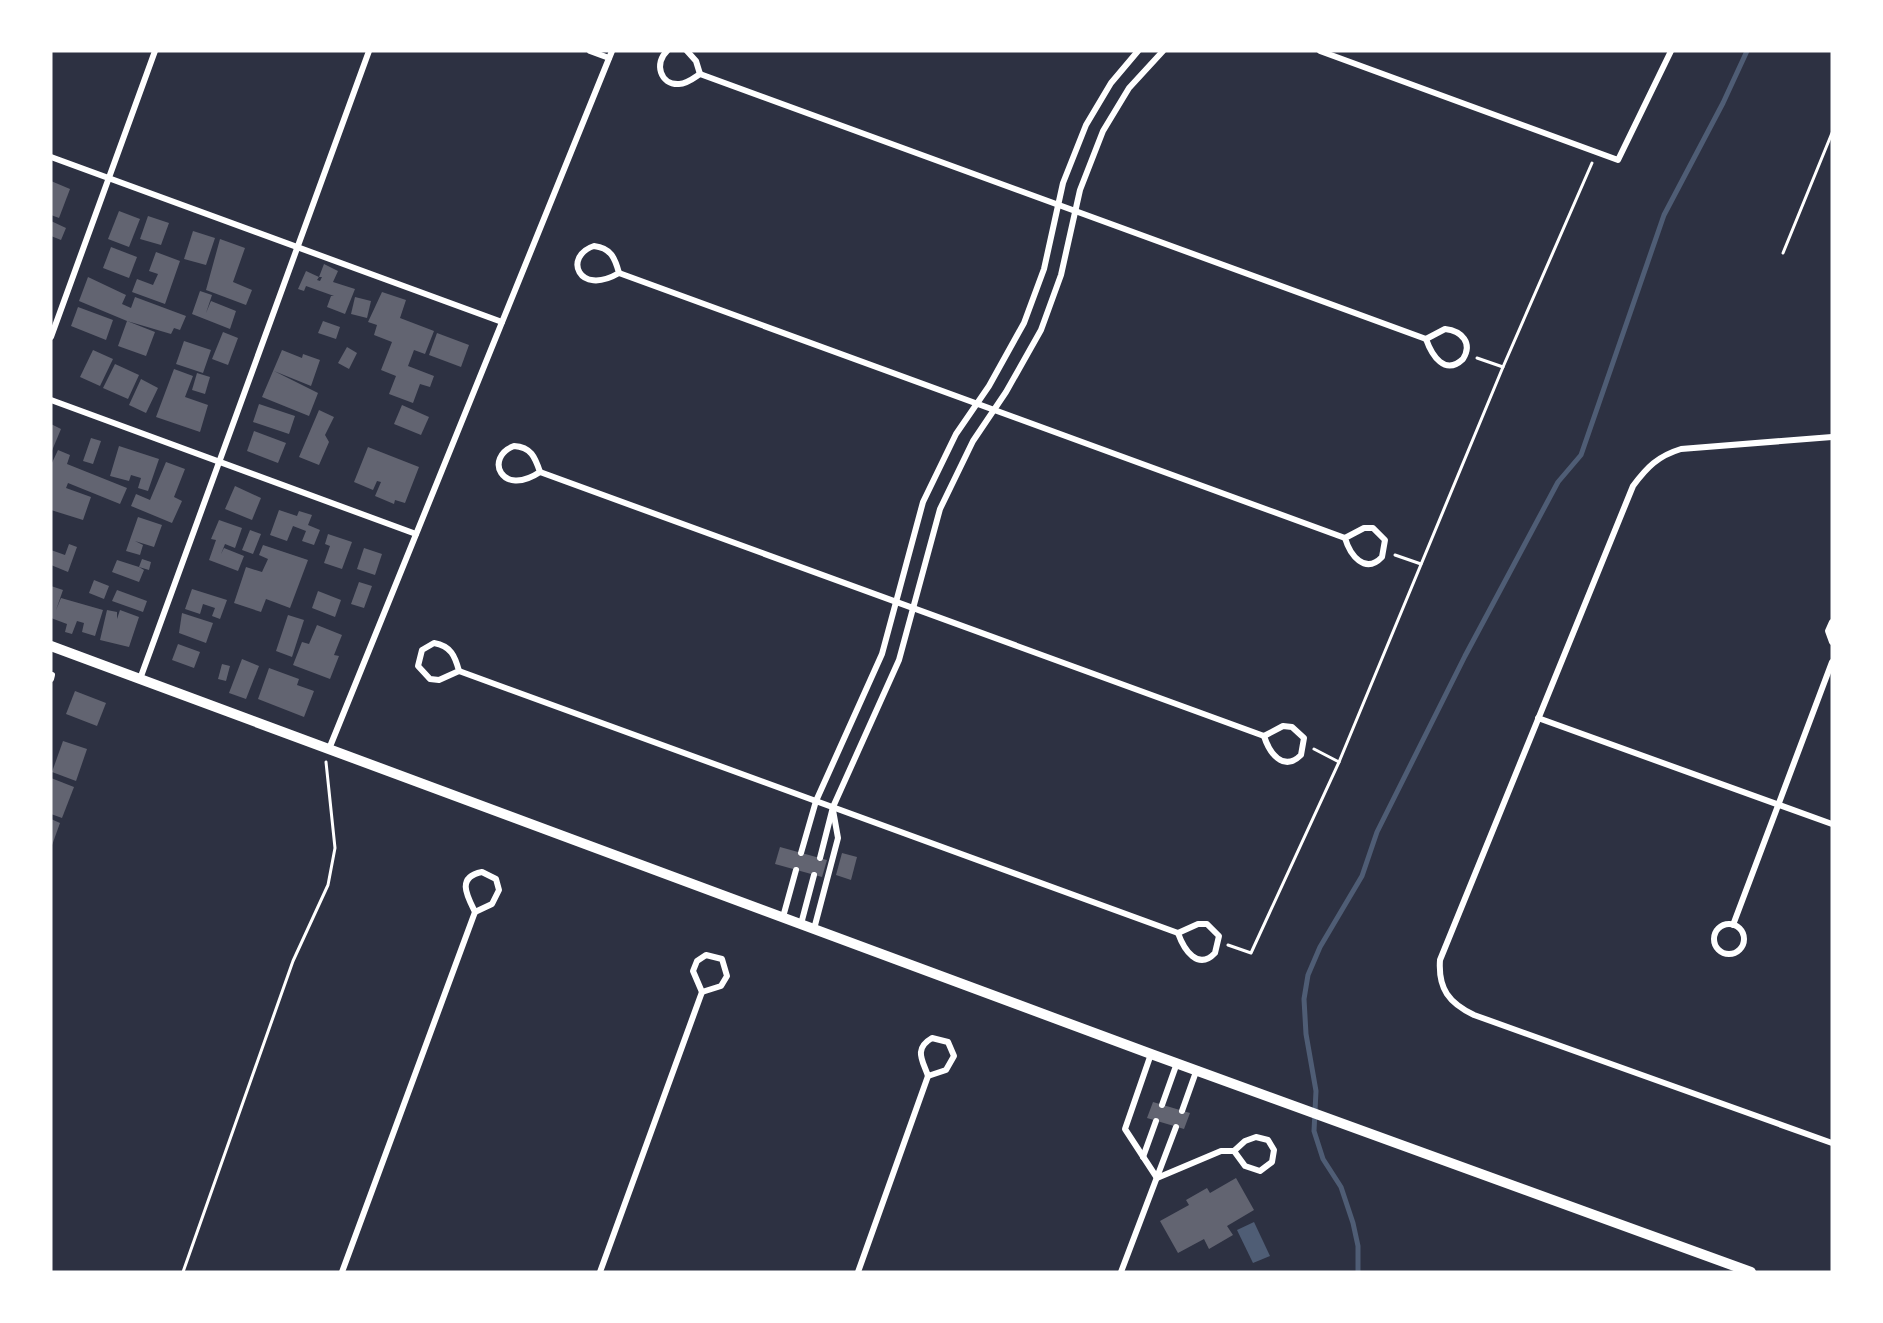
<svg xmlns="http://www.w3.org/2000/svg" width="1883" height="1323" viewBox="0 0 1883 1323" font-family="'DejaVu Sans',sans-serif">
<rect width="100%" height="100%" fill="#2d3142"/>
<!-- water -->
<polygon fill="#4f5d75" points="1254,1222 1270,1256 1253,1263 1237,1230"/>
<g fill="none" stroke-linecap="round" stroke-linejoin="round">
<!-- stream -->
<polyline stroke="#4f5d75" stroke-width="5" points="1358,1272 1358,1246 1353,1223 1341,1187 1323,1159 1314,1131 1316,1091 1306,1034 1304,999 1308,975 1320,947 1362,876 1377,832 1465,656 1558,482 1581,455 1664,215 1723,103 1747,51"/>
</g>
<!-- building -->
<g fill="#626471">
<polygon points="51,181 70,189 59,218 51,215"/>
<polygon points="119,211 140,219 129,247 108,239"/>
<polygon points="148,216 169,223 161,245 140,239"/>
<polygon points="51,221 66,228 61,240 51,236"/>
<polygon points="193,231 215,238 206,265 184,259"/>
<polygon points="220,239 245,248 233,282 252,290 246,305 206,290"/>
<polygon points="111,247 137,257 129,278 103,268"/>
<polygon points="156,252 180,261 165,304 132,292 137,279 153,285 158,274 149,271"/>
<polygon points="324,264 338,271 333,282 355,289 345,314 327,307 331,296 334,296 306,286 304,291 298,289 306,271 319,277 317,280 320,281 322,277 319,277"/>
<polygon points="88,277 126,295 122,304 131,308 135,297 186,316 180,330 174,328 171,334 127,321 155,332 146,356 118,346 127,321 79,301"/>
<polygon points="200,291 212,295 206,313 211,301 236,311 230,329 192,314"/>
<polygon points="382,292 406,300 400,318 434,331 425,354 414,350 408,366 434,376 430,387 420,384 413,403 389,394 396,376 381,370 392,342 374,335 377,325 368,322"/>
<polygon points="355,297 371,301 367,318 351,314"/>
<polygon points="78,307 113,320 106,340 71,326"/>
<polygon points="323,321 340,327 336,339 318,333"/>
<polygon points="223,332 238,338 228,365 212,359"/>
<polygon points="437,333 469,345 461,367 429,355"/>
<polygon points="184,341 211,350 203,373 176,364"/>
<polygon points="347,347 357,353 349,369 338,363"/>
<polygon points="93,350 113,359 100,386 80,377"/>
<polygon points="282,350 302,358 303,354 320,360 311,386 274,371 318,393 309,416 262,397"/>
<polygon points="115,364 139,375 128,399 103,388"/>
<polygon points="174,369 193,376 185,397 208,405 200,432 156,417"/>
<polygon points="197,373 210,377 205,394 192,390"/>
<polygon points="141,379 158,388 146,413 129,405"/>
<polygon points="259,404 295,416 289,434 253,422"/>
<polygon points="402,405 429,417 421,435 394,424"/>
<polygon points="319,410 334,417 325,435 329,442 319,465 299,457"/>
<polygon points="51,424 61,429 51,453"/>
<polygon points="254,431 286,443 278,463 247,451"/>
<polygon points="91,438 101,441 93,464 83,461"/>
<polygon points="119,446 159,459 148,491 138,488 141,478 131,475 129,481 110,476"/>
<polygon points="368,447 419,467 405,503 395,500 394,504 375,496 381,482 377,481 373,490 354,482"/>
<polygon points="58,450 70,455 67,464 127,488 120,504 68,483 66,488 91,497 83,520 51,510 51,465"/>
<polygon points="166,462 185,469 174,497 182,501 172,523 131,506 136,494 150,500"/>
<polygon points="235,486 261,498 252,520 225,509"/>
<polygon points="279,510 297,516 299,511 312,515 308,525 320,530 314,545 302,541 306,531 293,526 287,541 270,535"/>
<polygon points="138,517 162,525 154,547 135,541 143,545 140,555 126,551"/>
<polygon points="219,520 242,528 235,548 225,544 221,554 224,548 244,556 238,571 209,560 216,540 211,539"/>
<polygon points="250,530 261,534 253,554 242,550"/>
<polygon points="328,534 352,542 342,569 324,563 330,546 325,544"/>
<polygon points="69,544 77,547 68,572 51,565 51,550 65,555"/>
<polygon points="263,545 308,560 290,608 266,599 261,612 234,603 246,567 262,572 268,559 259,555"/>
<polygon points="364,548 382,554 375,575 357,569"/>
<polygon points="142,559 151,562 149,570 139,567 144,570 139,582 112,572 117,560 139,567"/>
<polygon points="94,580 109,586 104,599 89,593"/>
<polygon points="359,582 372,586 364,608 351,604"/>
<polygon points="51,586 63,590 56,610 61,598 103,610 95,636 82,632 84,623 77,621 72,634 65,632 67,624 51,618"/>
<polygon points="192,589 227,600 220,619 212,616 215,608 203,604 200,614 185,609"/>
<polygon points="117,590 147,601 143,612 112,601"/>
<polygon points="318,591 341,600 335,617 312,608"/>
<polygon points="107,610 117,612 117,619 120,610 139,617 129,647 100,640"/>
<polygon points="182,613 213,623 206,643 179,633"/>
<polygon points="288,615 304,620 292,657 276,651"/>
<polygon points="317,625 342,635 334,655 339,656 330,679 293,665 302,642 309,644"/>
<polygon points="178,644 200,652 194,668 172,660"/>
<polygon points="242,659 259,666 246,699 229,693"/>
<polygon points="222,664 230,666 226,681 218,679"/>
<polygon points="269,668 299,679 297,685 314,691 304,717 258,699"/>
<polygon points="75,691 106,703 97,726 66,714"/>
<polygon points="63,741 87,749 76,781 52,772"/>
<polygon points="51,778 74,787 62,818 51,814"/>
<polygon points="51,819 60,823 51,848"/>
<polygon points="780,847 827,860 822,877 775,864"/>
<polygon points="842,853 857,857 851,880 836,875"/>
<polygon points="1153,1102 1190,1113 1184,1129 1147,1118"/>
<polygon points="1236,1178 1254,1210 1227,1226 1233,1235 1209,1249 1204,1239 1178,1253 1160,1221 1189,1205 1186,1200 1207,1188 1210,1193"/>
</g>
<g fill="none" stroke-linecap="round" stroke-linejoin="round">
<!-- path -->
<g stroke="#fff" stroke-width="3">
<polyline points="1783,253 1832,133"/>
<polyline points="1477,358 1503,367"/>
<polyline points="1395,555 1421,564"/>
<polyline points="1314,749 1339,762"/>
<polyline points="1228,945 1251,953 1339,762 1503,367 1592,163"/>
<polyline points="183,1272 293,961 328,885 335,848 326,762"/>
</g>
<!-- minor -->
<g stroke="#fff" stroke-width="6">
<polyline points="590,51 609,58"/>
<path d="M667,51c-13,12 -7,34 12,33 8,0 15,-6 21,-10"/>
<polyline points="687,51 696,61 700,74"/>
<polyline points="1320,51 1618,160 1671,51"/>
<polyline points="700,74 1426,339"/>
<polyline points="51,157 502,322"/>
<path d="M594,246c17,2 21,12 25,27 -41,24 -56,-17 -25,-27z"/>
<polyline points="619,273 1345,538"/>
<path d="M1445,329c17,2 28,14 18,30 -18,17 -31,-3 -37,-20z"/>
<polyline points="51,337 155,51"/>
<polyline points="51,400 416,534"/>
<path d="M1832,437l-151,12c-23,7 -34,18 -48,37l-193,474c-2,29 9,43 34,55l358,128"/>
<path d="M514,446c17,1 21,11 26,26 -39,26 -56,-15 -26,-26z"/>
<polyline points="540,472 1264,736"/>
<path d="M1364,528h9l12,12 -3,17c-17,18 -32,-2 -37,-19z"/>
<polyline points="1832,622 1828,631 1832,642"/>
<path d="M434,643c17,3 21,13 25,28l-20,9 -9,-1 -12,-13 4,-16z"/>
<polyline points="459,671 1178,933"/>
<polyline points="51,679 52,675"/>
<polyline points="140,679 369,51"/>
<polyline points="1538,718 1832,824"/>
<path d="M1283,726l9,1 12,11 -3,17c-18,18 -32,-3 -37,-19z"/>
<polyline points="329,749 612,51"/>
<polyline points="801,853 816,801 882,654 923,502 956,434 989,386 1024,323 1044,269 1063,183 1086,125 1111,83 1138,51"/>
<polyline points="820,858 833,807 899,660 940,509 973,441 1006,392 1041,330 1061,275 1080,190 1103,131 1129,88 1163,51"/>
<path d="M482,872l14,7 3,11 -7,14 -17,8c-8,-16 -19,-35 7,-40z"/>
<polyline points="783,917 796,870"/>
<polyline points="801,924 814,875"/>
<path d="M1198,924h9l12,12 -4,17c-17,18 -31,-3 -37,-20z"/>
<circle cx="1729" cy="939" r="15"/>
<polyline points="1733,925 1832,662"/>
<polyline points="814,929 838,838 833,810"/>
<polygon points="706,955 722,959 727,976 721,986 702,992 693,971 697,961"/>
<path d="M932,1038l16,4 6,14 -8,14 -18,6c-5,-15 -15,-27 4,-38z"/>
<polyline points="1151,1054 1125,1129 1157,1178 1221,1151 1234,1151"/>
<polyline points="1162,1105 1177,1063"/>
<polyline points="1182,1111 1197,1069"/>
<polygon points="1256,1137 1268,1140 1274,1150 1272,1162 1260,1171 1245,1166 1234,1151 1245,1141"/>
<polyline points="1143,1157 1156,1121"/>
<polyline points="342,1272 475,912"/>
<polyline points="600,1272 702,992"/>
<polyline points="858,1272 928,1076"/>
<polyline points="1121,1272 1176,1127"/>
</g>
<!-- tertiary -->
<polyline stroke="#fff" stroke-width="10" points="51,646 1151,1054 1751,1272"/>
</g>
<!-- border -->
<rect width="1883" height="1323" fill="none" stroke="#ffffff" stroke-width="105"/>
</svg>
